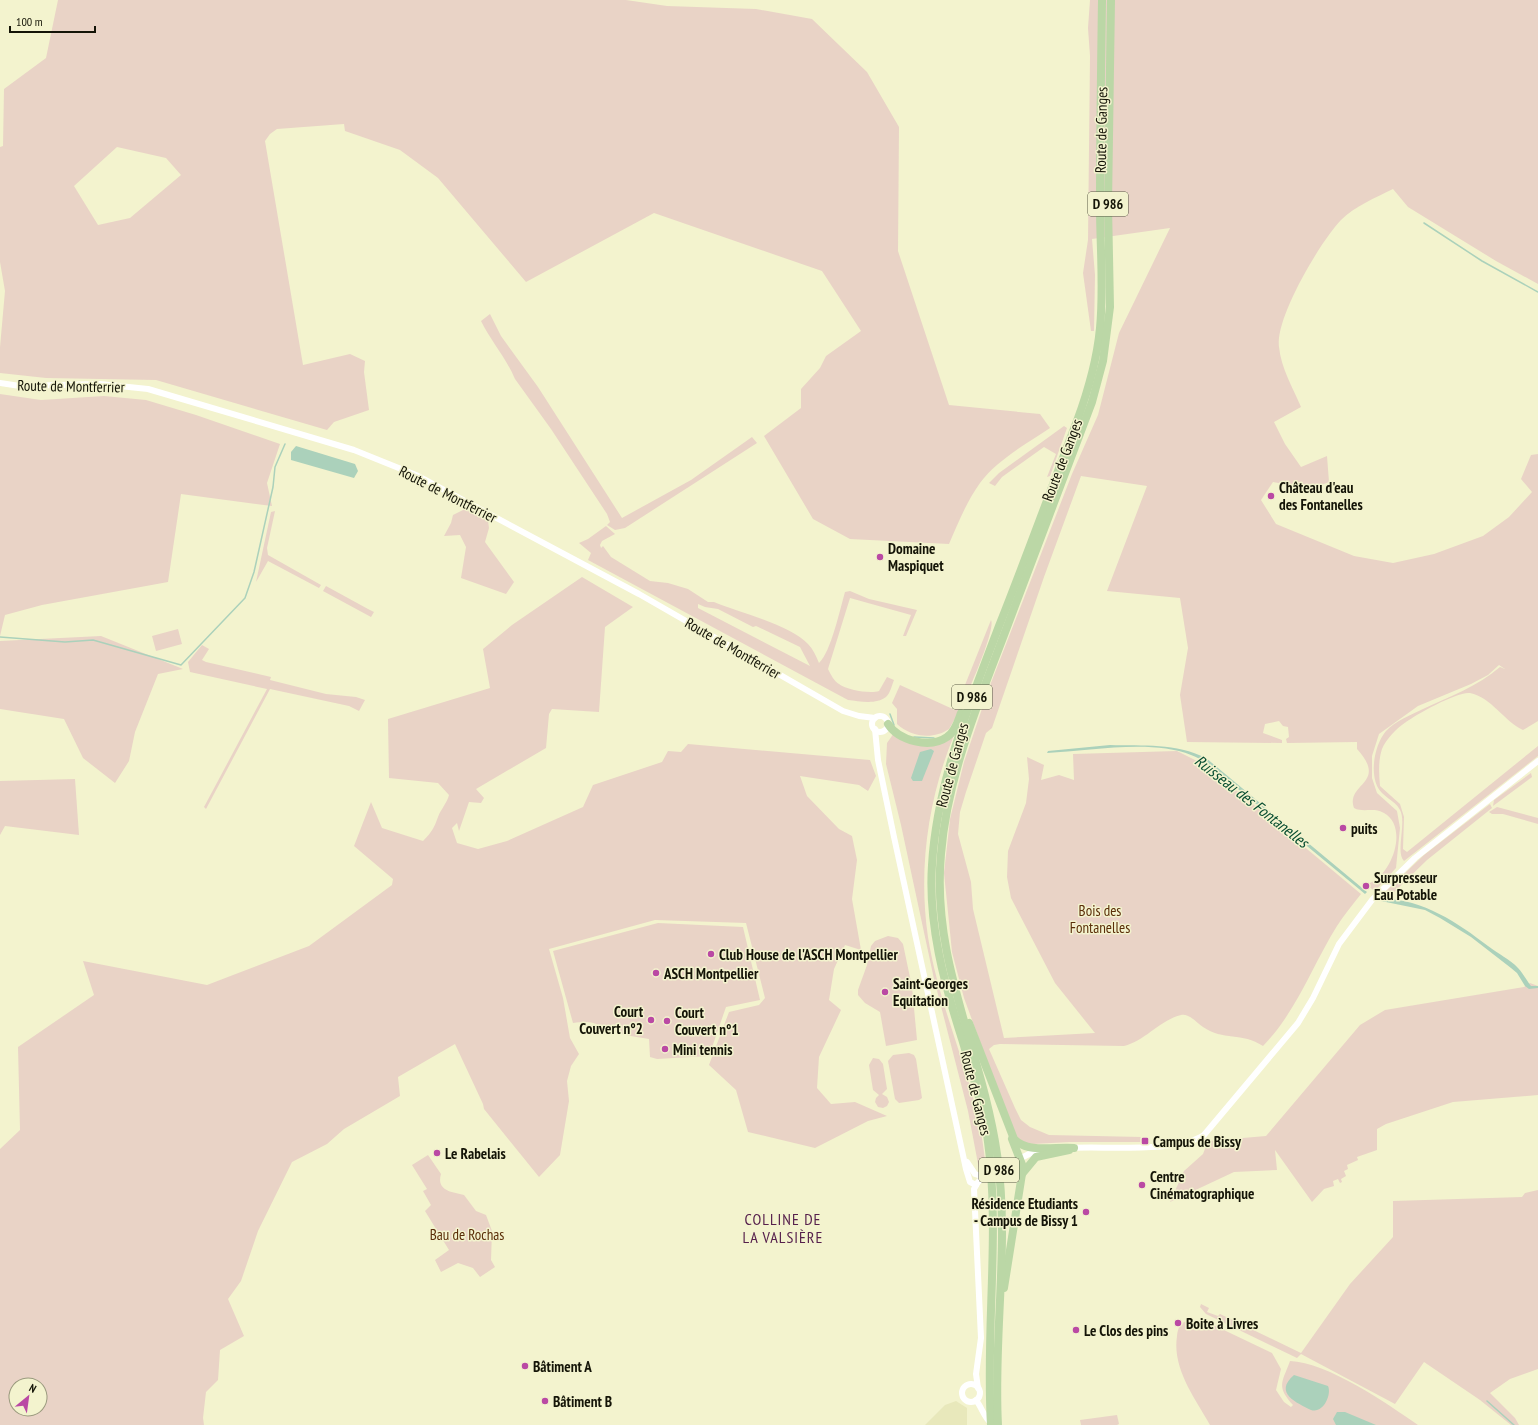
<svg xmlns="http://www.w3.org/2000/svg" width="1538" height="1425" viewBox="0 0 1538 1425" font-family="'PT Sans Narrow',sans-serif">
<rect width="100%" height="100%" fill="#f3f3ce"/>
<!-- built -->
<polygon fill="#e8e8bb" points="956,1401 967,1408 967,1425 925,1425 945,1405"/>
<!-- green -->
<g fill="#e9d3c6" fill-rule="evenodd">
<path d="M58,0h568l41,6 89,3 56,10 55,53 32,55 -1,124 51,154 91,9 10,14c-24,16 -53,32 -70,55 -13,18 -22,40 -31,61l-99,-5 -37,-20 -49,-83 37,-28v-19l19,-21 6,-12 35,-25 -39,-60 -168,-58 -128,69 -88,-104 -38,-28 -55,-19 -1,-7 -67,5 -7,5 -5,7 38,224 47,-11 15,7 -1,11 5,38 -35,12 -7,8 -171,-50 -110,-2 -46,-5v-26l5,-56 -5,-29v-115l3,-1 1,-57 42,-31zM117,147l49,11 15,17 -51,43 -32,7 -24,-39z"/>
<path d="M1090,0h448v284l-42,-23 -88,-54 -15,-18c-18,9 -38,17 -52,31 -21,22 -66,98 -62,127 2,21 14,41 22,60l-27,15 11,22 16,23 26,-11 2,26 -18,7 -38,-7 -12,18 15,24 78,32 39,7 41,-9 49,-18 26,-19 23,-25 -11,-13 10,-24 7,-1v267l-15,9c-18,-8 -32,-33 -53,-37 -12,-2 -53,21 -64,29 -9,6 -20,17 -24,27 -4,12 -3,25 -2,37l20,18 4,13 -1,32 4,3 131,-106v10l-134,105c-9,-9 3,-38 -4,-51 -5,-10 -18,-13 -23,-24 -7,-16 -2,-42 9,-55 9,-10 25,-16 37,-22 26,-12 55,-23 77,-42l5,2 -6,-4 -11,10 -17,9 -53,22 -39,28 -7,22v22l5,15 20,18 3,17 -4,40 -21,23 -6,-4 1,-4c22,-9 39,-56 14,-70 -10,-6 -21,0 -30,-5 -9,-25 35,-24 3,-59v-7l-70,1 -1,-4 3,-2 -1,-10 -5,-1 -4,-5 -14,3 -2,9 19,7v3l-95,-1 -7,-47 8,-47 -8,-50 -73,-7 40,-105 -66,-10 -37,101 -52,151 -6,5 -20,59 -6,20 -2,22 13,48 2,27 31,129 91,-5 -40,-50 -44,-85 -4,-21 1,-26 18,-48 3,-24 -2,-22 17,8 -3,15 18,-5 15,5 -1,-26 104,-3 30,15 154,128c-8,10 -17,21 -24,32 -25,40 -40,85 -74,120 -21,-14 -40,-5 -60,-19 -6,-4 -14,-14 -22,-12 -21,5 -36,26 -57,31l-124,-2 -6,1 -5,4 26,59 6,12 9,7 19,8 93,2 3,3 -2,2h-73l-37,2 -10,-2 -8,-5 -51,-139 -12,-46 -8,-79 6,-54 14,-57 25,-74 83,-214 26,-59 21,-82 51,-105 -78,11 3,36 -1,56h-3l-8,-58 5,-33 2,-184 -2,-28z"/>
<path d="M490,314l11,22 37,51 84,131 69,-38 61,-43 5,6 -132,85 -10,2 -8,-5 3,-3 -3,-8 -56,-85 -36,-50c-9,-21 -24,-38 -34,-58z"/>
<polygon points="0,394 41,400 104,396 146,400 196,415 280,444 267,483 272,506 181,494 168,582 42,605 5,615 0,636"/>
<polygon points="1064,426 1067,428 1050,476 1047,477 1056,454 1044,447 1002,477 995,486 989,483 999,473"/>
<polygon points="465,509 488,521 489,528 485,542 514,582 506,594 461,578 466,547 460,535 444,536 451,523 453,515"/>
<polygon points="275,511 267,548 268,555 321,585 319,588 268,561 256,582 271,512"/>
<path d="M606,526l9,8 -13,7 -2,4 1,3 2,-2 8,11 39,24 18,2 20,6 20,13h6c24,10 77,23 94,42 5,5 8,12 11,19 12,-11 21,-54 26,-71l5,-1 19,8 48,11 -11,26h-3l8,-21 -61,-17 -22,71c3,6 6,12 11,15 8,6 31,10 40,7l8,-14 7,3c-2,5 -4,14 -8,17 -10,8 -27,4 -38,3l-260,-140 3,-7 -12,-10 9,-4zM698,604l7,3 13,2 35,18 3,-1 44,21 10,19 -112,-58z"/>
<path d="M582,577l51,30 -28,20 -6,85 -47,-3 -3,5 -3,34 -70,41 8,9 -3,5 -12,-1 -10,29 -2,-8 -5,5 5,15 21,6 29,-8 76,-34 10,-22 69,-23 6,-11 13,1 7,-8 182,16 6,16 -8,15 -9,-6 -59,-9 7,20 32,33 13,7 5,24 -5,39 9,51 -16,-5 -11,24 -5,31 12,10 -22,47 -2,31 14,16 24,-2 32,14 -19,5 -53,27 -67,-16 -12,-42 -27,-25 20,-53 30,-7 6,-7 -19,-75 -91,-3 -106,29 14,49 7,40 9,16 -8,12 -4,15 2,20 -9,54 -21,22 -55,-68 -1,-5 -28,-60 -57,33 2,19 -56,33 -17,15 -35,18 -34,69 -17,50 -13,18 16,37 -24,14 -2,30 -12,12 -3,26 1,7h-204v-276l20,-19 -2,-83 76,-52 -11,-34 124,24 102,-39 83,-61 1,-6 -39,-33 17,-44 11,26 41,13c9,-9 11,-13 15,-24 3,-8 9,-14 11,-22l-11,-12 -49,-5 -1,-59 102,-31 -7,-39 29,-24zM16,1385h24v24h-24z"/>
<polygon points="326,586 368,609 374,612 371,617 323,591"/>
<path d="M991,620c6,10 -33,97 -42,109 -16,11 -38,8 -52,-5v-15l-5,-6 8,-18 55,25z"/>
<polygon points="178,629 182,644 156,651 152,636"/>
<polygon points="101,636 183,669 158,674 135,732 129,761 115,783 83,758 64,719 0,709 0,641"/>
<polygon points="202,645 209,649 202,660 206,662 271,677 270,680 326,694 356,697 365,700 359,711 349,706 270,689 206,809 204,807 267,689 190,672 188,662"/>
<path d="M894,733l18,10 42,-8c-26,64 -36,134 -26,202 9,57 32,112 47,167 6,20 8,42 11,63l-3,3 -4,-1 -11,-58 -34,-132 -33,-154 -15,-61 1,-21z"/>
<polygon points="1531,773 1532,777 1493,806 1494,800"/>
<polygon points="75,779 79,835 5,826 0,835 0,781"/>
<polygon points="1490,804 1492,808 1427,860 1391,895 1382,895 1424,855"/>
<polygon points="1497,807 1538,818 1538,824 1503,814 1492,814 1489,812"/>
<path d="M658,923l85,4 17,73 -34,7 -17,49 -52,3 -7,-2 -1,-18c-10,-2 -21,-3 -31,-6 -20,-6 -21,-14 -45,-10l-20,-72z"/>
<polygon points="888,936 898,938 903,944 912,987 917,1040 886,1046 880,1012 865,1003 858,995 858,990 867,965 871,946 875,941"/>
<polygon points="1530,983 1538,986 1538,1095 1453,1102 1386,1124 1377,1129 1377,1150 1357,1157 1358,1160 1347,1165 1348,1169 1344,1171 1346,1176 1341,1179 1342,1182 1340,1183 1338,1179 1333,1181 1334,1186 1324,1189 1312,1202 1275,1150 1277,1170 1234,1172 1170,1202 1184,1171 1203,1154 1208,1141 1266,1136 1360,1025 1385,1010 1524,987"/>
<polygon points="909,1053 914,1055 916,1059 922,1098 919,1100 899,1103 895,1099 888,1061 893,1055"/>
<polygon points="873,1058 879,1059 883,1064 887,1089 882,1094 887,1097 889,1102 887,1106 883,1108 878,1107 875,1102 876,1098 879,1095 873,1090 869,1065"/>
<path d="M428,1155l13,19c-5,17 11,18 23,21l12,16 10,4 6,16 -1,29 4,7 -15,10 -7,-9 -15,-5 -17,9 -6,-12 14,-10 -24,-39 6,-6 -8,-14 4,-2 -15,-24z"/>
<polygon points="1538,1190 1538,1369 1510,1379 1490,1393 1515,1418 1519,1425 1511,1425 1480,1400 1424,1362 1395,1404 1301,1354 1297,1358 1206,1314 1200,1307 1201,1304 1209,1308 1207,1312 1218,1316 1220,1314 1301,1353 1350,1284 1393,1237 1393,1201 1522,1197 1525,1193"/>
<path d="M1189,1320l16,1 67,32 9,16 -5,21 8,12 7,5 2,-2c-17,-19 -11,-22 -3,-44 37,1 98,43 128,64h-208c-15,-27 -38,-56 -33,-89 1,-9 3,-13 12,-16z"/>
<polygon points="1117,1415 1119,1424 1117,1425 1081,1425 1080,1420"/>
</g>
<!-- water -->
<g fill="#abd1bb">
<polygon points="296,446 355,464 358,471 354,478 291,460 291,452"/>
<path d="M1110,745c33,1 66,-2 96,13l161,134 -2,2 -6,-5 -144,-119c-8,-6 -15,-12 -24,-15 -39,-16 -102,-4 -144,-2l1,-2z"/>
<polygon points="931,749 934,751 922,781 913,781 911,778 920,752"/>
<path d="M1383,899c40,0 75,24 105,47 10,8 22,13 30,22 5,5 8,12 13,18h7v2l-9,1 -4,-3 -8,-13 -6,-5 -40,-31 -31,-19 -15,-8 -44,-9z"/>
<path d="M1294,1375l34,11c4,9 -5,28 -17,24 -14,-7 -38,-17 -17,-35z"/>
<polygon points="1337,1412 1345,1412 1376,1425 1336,1425 1333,1419"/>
</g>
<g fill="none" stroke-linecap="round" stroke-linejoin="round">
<!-- stream -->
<g stroke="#abd1bb" stroke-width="1.5">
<polyline points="1424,223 1482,261 1538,292"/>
<polyline points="0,637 65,642 93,640 181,665 245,598 254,572 273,487 275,467 285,444"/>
<polyline points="890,714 894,725"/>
<polyline points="914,737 934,738"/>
<polyline points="1487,1401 1514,1425"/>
</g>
<!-- minor -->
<g stroke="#fff" stroke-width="6">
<polyline points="0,383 20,386 100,384 148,389 354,450 416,475 639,594 843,711 859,716 875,718"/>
<circle cx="880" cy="724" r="8"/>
<polyline points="875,729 878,760 894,837 966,1169 970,1182 976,1185"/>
<path d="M1070,1148c34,-2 108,5 134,-13l94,-112 15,-25 26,-54 33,-44 43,-42 123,-97"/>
<polyline points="967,1162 975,1174 984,1177"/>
<circle cx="971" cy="1393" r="9"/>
<polyline points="978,1388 976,1374 981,1338 974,1189 978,1182 984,1177 1031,1153 1042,1150"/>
<path d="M976,1400c6,8 8,17 15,23"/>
</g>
<!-- major -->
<g stroke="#bbd7a6" stroke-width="8">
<path d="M888,724c11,17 42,25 59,13 8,-5 11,-16 14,-24"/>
<path d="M969,1023l45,116c14,15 43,7 60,9"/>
<polyline points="1022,1174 1036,1157 1069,1150"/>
<polyline points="1004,1288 1022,1174 1023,1167 1012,1139"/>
<path d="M991,1425c-6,-97 10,-194 -4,-291 -5,-32 -16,-64 -25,-95 -18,-56 -34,-115 -30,-174 5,-84 38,-162 67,-239 27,-68 52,-137 78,-205 11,-30 20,-61 23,-93 4,-40 0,-82 0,-122 0,-69 1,-137 2,-206"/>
<path d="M998,1425c-5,-90 12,-181 -1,-271 -15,-104 -66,-192 -56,-300 6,-76 36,-148 63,-219 29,-78 59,-155 88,-233l11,-41 7,-54 -2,-102 3,-205"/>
</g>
</g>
<!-- markers -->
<g fill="#ba49a4" stroke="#f3f3ce" stroke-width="1.5">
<circle cx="1271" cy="496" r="4"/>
<circle cx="880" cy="557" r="4"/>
<circle cx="1343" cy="828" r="4"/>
<circle cx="1366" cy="886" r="4"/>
<circle cx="711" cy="954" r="4"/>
<circle cx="656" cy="973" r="4"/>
<circle cx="885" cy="992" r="4"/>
<circle cx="651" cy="1020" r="4"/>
<circle cx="667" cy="1021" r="4"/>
<circle cx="665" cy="1049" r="4"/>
<rect x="1141" y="1137" width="8" height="8" rx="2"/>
<circle cx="437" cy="1153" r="4"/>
<circle cx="1142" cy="1185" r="4"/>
<circle cx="1086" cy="1212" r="4"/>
<circle cx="1178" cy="1323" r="4"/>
<circle cx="1076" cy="1330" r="4"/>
<circle cx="525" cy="1366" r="4"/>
<circle cx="545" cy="1401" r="4"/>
</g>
<g text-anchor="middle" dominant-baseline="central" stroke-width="3" stroke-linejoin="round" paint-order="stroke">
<!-- shield labels -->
<g fill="#f3f3ce" stroke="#575743" stroke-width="1">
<rect x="1088" y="192" width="40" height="24" rx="3"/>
<rect x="952" y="685" width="40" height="24" rx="3"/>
<rect x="979" y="1158" width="40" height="24" rx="3"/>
</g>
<g font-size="14" font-weight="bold" fill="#141407">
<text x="1108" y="204">D 986</text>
<text x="972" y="697">D 986</text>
<text x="999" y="1170">D 986</text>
</g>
<!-- street labels -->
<g font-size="15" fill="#141407" stroke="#f3f3ce">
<text transform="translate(1101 130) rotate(-89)">Route de Ganges</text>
<text transform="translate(71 386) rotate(1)">Route de Montferrier</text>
<text transform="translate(1062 460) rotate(-69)">Route de Ganges</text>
<text transform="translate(448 494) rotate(27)">Route de Montferrier</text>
<text transform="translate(733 648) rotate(30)">Route de Montferrier</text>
<text transform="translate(952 765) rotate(-75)">Route de Ganges</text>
<text transform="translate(976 1093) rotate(76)">Route de Ganges</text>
</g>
<!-- poi labels -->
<g font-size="15" font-weight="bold" fill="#141407" stroke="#f3f3ce" text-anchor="start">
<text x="1279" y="487">Château d'eau<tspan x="1279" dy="17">des Fontanelles</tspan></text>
<text x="888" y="548">Domaine<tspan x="888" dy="17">Maspiquet</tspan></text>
<text x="1351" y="828">puits</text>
<text x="1374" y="877">Surpresseur<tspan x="1374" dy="17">Eau Potable</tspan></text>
<text x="719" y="954">Club House de l'ASCH Montpellier</text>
<text x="664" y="973">ASCH Montpellier</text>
<text x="893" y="983">Saint-Georges<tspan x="893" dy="17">Equitation</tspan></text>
<text x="643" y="1011" text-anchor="end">Court<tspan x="643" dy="17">Couvert n°2</tspan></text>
<text x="675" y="1012">Court<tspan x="675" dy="17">Couvert n°1</tspan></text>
<text x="673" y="1049">Mini tennis</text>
<text x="1153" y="1141">Campus de Bissy</text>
<text x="445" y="1153">Le Rabelais</text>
<text x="1150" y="1176">Centre<tspan x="1150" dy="17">Cinématographique</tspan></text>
<text x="1078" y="1203" text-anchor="end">Résidence Etudiants<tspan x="1078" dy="17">- Campus de Bissy 1</tspan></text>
<text x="1186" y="1323">Boite à Livres</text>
<text x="1084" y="1330">Le Clos des pins</text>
<text x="533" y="1366">Bâtiment A</text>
<text x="553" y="1401">Bâtiment B</text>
</g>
<!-- park labels -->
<g font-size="15" fill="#5b2e09" stroke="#f3f3ce">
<text x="1100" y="910">Bois des<tspan x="1100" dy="17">Fontanelles</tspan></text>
<text x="467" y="1234">Bau de Rochas</text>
</g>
<!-- water labels -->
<g font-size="16" font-style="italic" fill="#074d31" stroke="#f3f3ce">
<text transform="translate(1252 801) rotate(38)">Ruisseau des Fontanelles</text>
</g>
<!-- neighbourhood labels -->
<g font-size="16" letter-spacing="1" fill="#56204c" stroke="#f3f3ce">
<text x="783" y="1219">COLLINE DE<tspan x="783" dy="18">LA VALSIÈRE</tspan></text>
</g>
</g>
<!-- north arrow -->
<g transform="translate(28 1397) rotate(29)"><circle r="19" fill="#f3f3ce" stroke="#9a9a7e"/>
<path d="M0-3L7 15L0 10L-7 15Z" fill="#ba49a4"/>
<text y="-6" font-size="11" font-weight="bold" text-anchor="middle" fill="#141407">N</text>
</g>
<!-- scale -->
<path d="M10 26v6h85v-6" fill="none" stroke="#141407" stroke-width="2"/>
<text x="16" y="26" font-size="12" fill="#141407" stroke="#f3f3ce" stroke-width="3" paint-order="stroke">100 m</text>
</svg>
